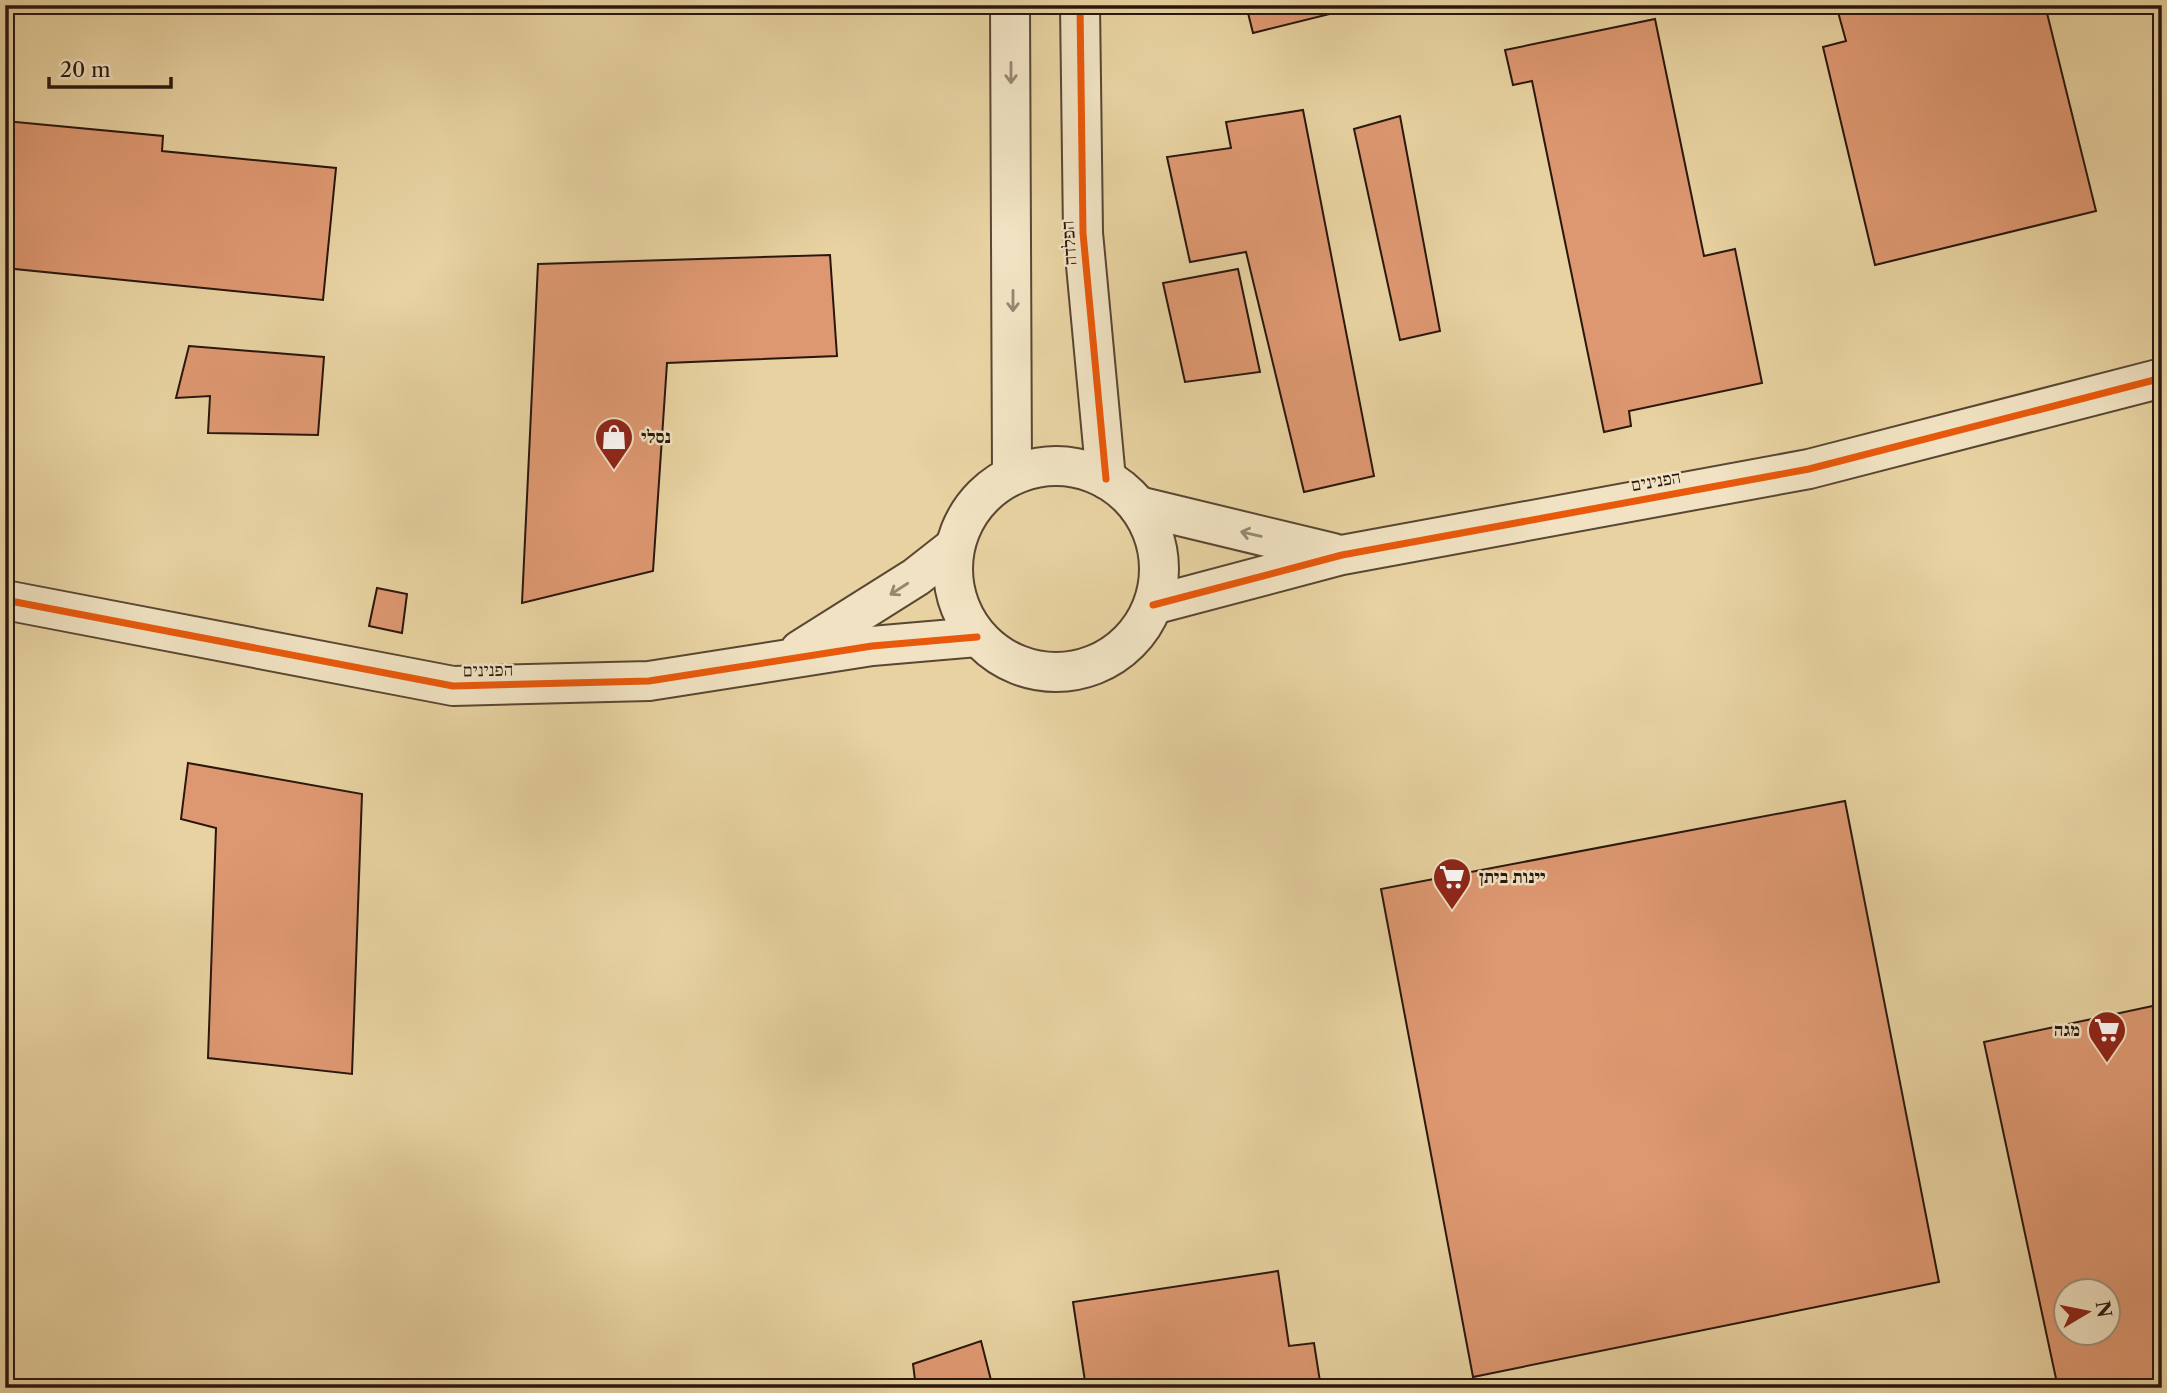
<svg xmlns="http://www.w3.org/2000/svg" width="2167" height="1393" viewBox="0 0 2167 1393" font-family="'Libre Caslon Text','Frank Ruhl Libre',serif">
<rect width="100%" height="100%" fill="#e8d2a1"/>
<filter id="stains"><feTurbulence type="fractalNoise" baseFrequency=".00286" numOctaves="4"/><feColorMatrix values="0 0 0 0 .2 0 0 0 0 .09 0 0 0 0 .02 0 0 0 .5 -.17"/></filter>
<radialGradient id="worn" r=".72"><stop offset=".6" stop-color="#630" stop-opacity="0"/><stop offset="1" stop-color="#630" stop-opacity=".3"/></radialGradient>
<!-- building -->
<g fill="#de9871" stroke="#29170e" stroke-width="2" fill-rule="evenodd">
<polygon points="1246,5 1366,5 1253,33"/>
<polygon points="1868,5 2045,5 2096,211 1875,265 1823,47 1846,41 1838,12"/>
<polygon points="1655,19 1704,256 1735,249 1762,383 1629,411 1631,426 1604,432 1532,81 1513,85 1505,50"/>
<polygon points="1303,110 1374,476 1304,492 1246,252 1190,262 1167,157 1231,148 1226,122"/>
<polygon points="1400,116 1440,331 1400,340 1354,129"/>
<polygon points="5,121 163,136 162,151 336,168 323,300 5,268"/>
<polygon points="830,255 837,356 667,363 653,571 522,603 538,264"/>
<polygon points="1238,269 1260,372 1185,382 1163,283"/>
<polygon points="189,346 324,357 318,435 208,433 210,396 176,398"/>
<polygon points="377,588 407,594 402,633 369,626"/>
<polygon points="188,763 362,794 352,1074 208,1058 216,828 181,819"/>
<polygon points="1845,801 1939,1282 1473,1377 1381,889"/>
<path d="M2162,1004v384h-104l-74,-346zM2066,1292h42v42h-42z"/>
<polygon points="1278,1271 1289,1346 1314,1343 1321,1388 1086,1388 1073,1302"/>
<polygon points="981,1341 993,1388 916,1388 913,1364"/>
</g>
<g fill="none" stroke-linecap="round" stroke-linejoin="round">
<defs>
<g id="tertiary">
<polyline points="1010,5 1012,474"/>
<polyline points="1080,5 1083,233 1106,479"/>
<circle cx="1056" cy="569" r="103"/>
<polyline points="1138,506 1333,553"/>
<polyline points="5,600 453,686 649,681 872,646 977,637"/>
<polyline points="1153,605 1342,555 1809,469 2162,378"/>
<polyline points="800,650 916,577 953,548"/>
</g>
</defs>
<!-- tertiary casing -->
<use href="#tertiary" stroke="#594633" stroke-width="42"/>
<!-- tertiary -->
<use href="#tertiary" stroke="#f0e2c2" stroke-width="38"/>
<defs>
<g id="cycleway">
<polyline points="1080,5 1083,233 1106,479"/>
<polyline points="5,600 453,686 649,681 872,646 977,637"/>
<polyline points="1153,605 1342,555 1809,469 2162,378"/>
</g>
</defs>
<!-- cycleway casing -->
<use href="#cycleway" stroke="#f0e2c2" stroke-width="11"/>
<!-- cycleway -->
<use href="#cycleway" stroke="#e8590c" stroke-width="7"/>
</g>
<!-- one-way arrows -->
<defs><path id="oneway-shaft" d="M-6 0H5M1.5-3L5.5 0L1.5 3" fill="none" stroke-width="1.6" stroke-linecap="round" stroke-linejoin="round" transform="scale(1.75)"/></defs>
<g stroke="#968771">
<use href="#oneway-shaft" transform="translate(1011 73) rotate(90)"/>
<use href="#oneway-shaft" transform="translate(1013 301) rotate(90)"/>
<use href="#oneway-shaft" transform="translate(1251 534) rotate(-167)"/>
<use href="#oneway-shaft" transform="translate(899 589) rotate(147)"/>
</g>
<!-- icons -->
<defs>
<symbol id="shop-pin" viewBox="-11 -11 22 30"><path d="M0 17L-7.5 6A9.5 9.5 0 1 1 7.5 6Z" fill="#8f2418" stroke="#f0e2c2"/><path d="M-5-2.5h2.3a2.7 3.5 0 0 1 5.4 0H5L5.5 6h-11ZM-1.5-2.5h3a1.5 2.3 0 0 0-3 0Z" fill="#fff"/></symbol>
<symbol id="supermarket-pin" viewBox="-11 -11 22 30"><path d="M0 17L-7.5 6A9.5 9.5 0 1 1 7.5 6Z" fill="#8f2418" stroke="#f0e2c2"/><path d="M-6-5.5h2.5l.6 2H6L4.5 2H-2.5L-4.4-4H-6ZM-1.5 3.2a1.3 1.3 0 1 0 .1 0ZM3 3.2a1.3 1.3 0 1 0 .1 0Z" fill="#fff"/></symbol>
</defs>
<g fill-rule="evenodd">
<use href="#shop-pin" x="592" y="415" width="44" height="60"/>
<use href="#supermarket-pin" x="1430" y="855" width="44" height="60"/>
<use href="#supermarket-pin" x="2085" y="1008" width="44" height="60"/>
</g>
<g text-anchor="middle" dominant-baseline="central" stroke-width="5" stroke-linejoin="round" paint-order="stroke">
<!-- street labels -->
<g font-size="18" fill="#29170e" stroke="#f0e2c2">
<text transform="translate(1069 243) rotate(-94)">הפלדה</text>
<text transform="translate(1656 481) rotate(-10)">הפנינים</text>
<text transform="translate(488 670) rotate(-1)">הפנינים</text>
</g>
<!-- poi labels -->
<g font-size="18" font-weight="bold" fill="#29170e" stroke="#f0e2c2" text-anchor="start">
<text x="641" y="437">נסלי</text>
<text x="1479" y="877">יינות ביתן</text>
<text x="2080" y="1030" text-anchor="end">מגה</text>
</g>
</g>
<!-- margin -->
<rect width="2167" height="1393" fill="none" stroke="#e8d2a1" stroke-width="28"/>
<rect x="7" y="7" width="2153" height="1379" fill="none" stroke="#29170e" stroke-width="3.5"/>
<rect x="14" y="14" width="2139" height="1365" fill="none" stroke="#29170e" stroke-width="2"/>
<!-- north arrow -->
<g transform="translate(2087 1312) rotate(80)"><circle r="33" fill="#f0e2c2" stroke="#a0917a" stroke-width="2"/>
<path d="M0-5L12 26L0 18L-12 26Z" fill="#8f2418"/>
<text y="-10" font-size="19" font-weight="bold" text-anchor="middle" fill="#29170e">N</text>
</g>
<!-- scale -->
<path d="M49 77v10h122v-10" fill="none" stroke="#29170e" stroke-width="3.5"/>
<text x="60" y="77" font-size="21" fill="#29170e" stroke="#f0e2c2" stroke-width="5" paint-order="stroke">20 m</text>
<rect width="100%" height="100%" filter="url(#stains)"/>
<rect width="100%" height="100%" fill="url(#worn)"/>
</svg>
